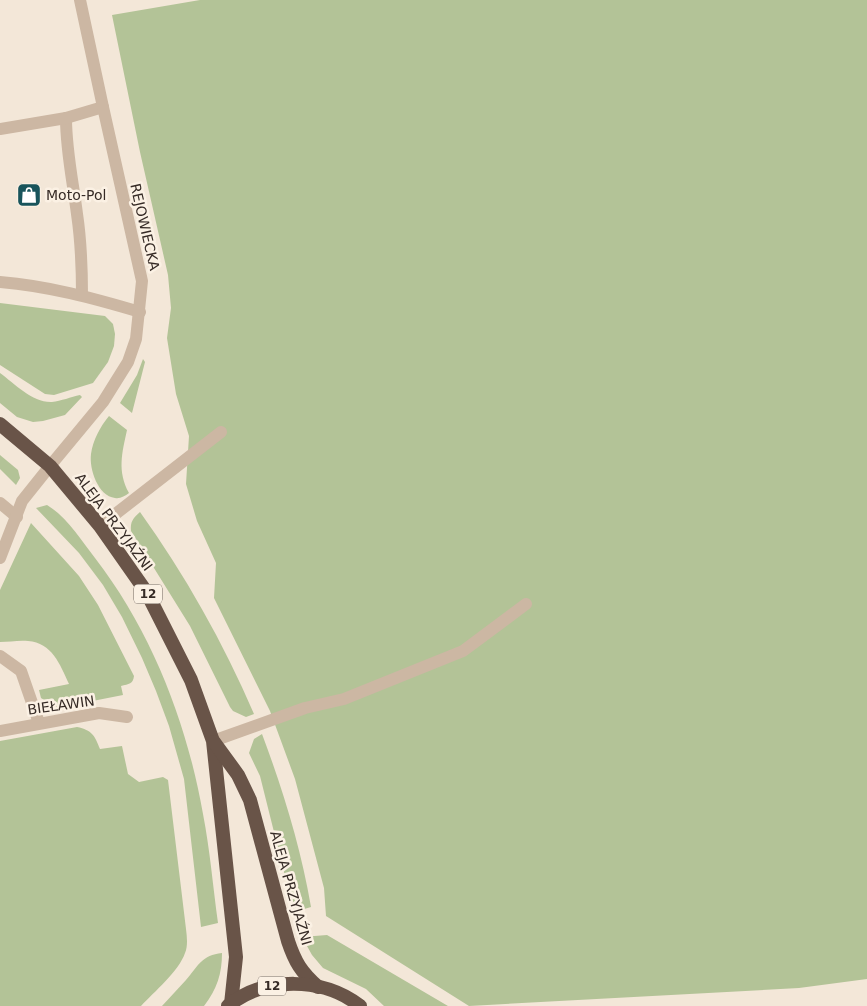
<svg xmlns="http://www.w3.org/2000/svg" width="867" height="1006" viewBox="0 0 867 1006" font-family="'DejaVu Sans',sans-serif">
<rect width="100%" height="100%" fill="#f3e7d8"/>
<!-- green -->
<g fill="#b3c397">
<polygon points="200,0 867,0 867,979 799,988 469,1006 326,916 324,888 295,779 270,711 214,598 216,563 197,521 186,484 189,436 176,394 167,338 171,308 168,275 140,152 112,15"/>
<polygon points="0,303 105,316 113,324 115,334 114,346 108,362 93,383 54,395 45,394 0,365"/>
<polygon points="143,359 145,362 132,413 120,403 137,375"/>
<path d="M0,373c15,11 33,30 52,29 9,-1 19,-5 28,-7l2,2 -17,18 -22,6 -10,1 -16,-5 -17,-14z"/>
<path d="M109,416l18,14c-5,23 -10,41 2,63 -4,3 -9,6 -14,5 -17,-2 -26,-29 -24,-44 2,-14 9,-27 18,-38z"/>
<polygon points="0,455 18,470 20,478 16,485 0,469"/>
<path d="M47,505c20,12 34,35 48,53 57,74 92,165 108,256 7,36 10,73 15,109l-17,4 -17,-148 -15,-53 -13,-35 -14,-33 -20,-41 -19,-32 -24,-32 -43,-45z"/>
<path d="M140,512c45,63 83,130 114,202l-8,3 -13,-6 -3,-4 -40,-81 -59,-95c-1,-9 2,-13 9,-19z"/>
<path d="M31,523l48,53 19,29 36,71c-1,8 -5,8 -13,10l2,9 -66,13 -16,-10 -2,-8 30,-6c-9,-20 -17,-41 -41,-43 -9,-1 -19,1 -28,1v-52z"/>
<path d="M77,727c15,3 18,9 23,22l22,-3 6,28 11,8 24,-5 5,3 18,149c1,8 2,17 -1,24 -6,18 -31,39 -44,53h-141v-265z"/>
<path d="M262,734c21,56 39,114 49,173l-17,5 -34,-136 -11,-23 5,-14z"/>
<polygon points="327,935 448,1006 384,1006 366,989 323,968 312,955 302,937"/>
<path d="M222,953c0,21 -5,36 -18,53h-42c8,-9 16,-17 24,-26 12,-14 16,-25 36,-27z"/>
</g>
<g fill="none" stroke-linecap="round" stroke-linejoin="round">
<!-- service -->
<g stroke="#ccb7a3" stroke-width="12">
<path d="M66,118c0,33 7,64 11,96 4,27 5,54 5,81"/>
<polyline points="0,129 66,118 103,107"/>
<path d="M0,282c48,4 93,16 140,30"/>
<polyline points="0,503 17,517"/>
<polyline points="100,526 221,432"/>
<polyline points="0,558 22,501 50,466"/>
<polyline points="0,656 21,671 39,723"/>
<polyline points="0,731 99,713 127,717"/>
<polyline points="213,741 305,708 344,699 463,651 526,604"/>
</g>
<!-- tertiary -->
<polyline stroke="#ccb7a3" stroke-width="12" points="50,466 103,402 128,362 136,339 142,281 103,107 80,0"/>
<!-- trunk -->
<g stroke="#695448" stroke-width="14">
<polyline points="0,424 50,466 100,526 147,593 191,680 213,741 236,957 231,1004"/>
<path d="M214,742l24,33 12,25 38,141c7,21 13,31 30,46"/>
<path d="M228,1006c36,-30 96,-29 132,0"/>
</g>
</g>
<!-- icons -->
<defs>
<symbol id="shop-square" viewBox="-11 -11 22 22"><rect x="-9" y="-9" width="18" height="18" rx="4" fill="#18545b" stroke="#fbf1e4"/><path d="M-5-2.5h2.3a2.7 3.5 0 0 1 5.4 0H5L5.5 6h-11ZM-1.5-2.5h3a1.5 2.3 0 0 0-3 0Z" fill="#fff"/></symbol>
</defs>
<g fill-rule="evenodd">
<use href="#shop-square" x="15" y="181" width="28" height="28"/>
</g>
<g text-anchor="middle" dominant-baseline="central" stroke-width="5" stroke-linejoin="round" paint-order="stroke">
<!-- shield labels -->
<g fill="#fbf1e4" stroke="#71665f" stroke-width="1">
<rect x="134" y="584.5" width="28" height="19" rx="4"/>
<rect x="258" y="976.5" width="28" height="19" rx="4"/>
</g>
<g font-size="12" font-weight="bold" fill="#362b26">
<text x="148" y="594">12</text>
<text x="272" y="986">12</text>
</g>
<!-- poi labels -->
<g font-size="14" fill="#362b26" stroke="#fbf1e4" text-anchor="start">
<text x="46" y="195">Moto-Pol</text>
</g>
<!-- street labels -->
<g font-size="14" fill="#362b26" stroke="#fbf1e4">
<text transform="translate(145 227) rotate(77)">REJOWIECKA</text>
<text transform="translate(114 522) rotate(53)">ALEJA PRZYJAŹNI</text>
<text transform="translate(61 705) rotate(-8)">BIEŁAWIN</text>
<text transform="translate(291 888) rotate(74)">ALEJA PRZYJAŹNI</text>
</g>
</g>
</svg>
